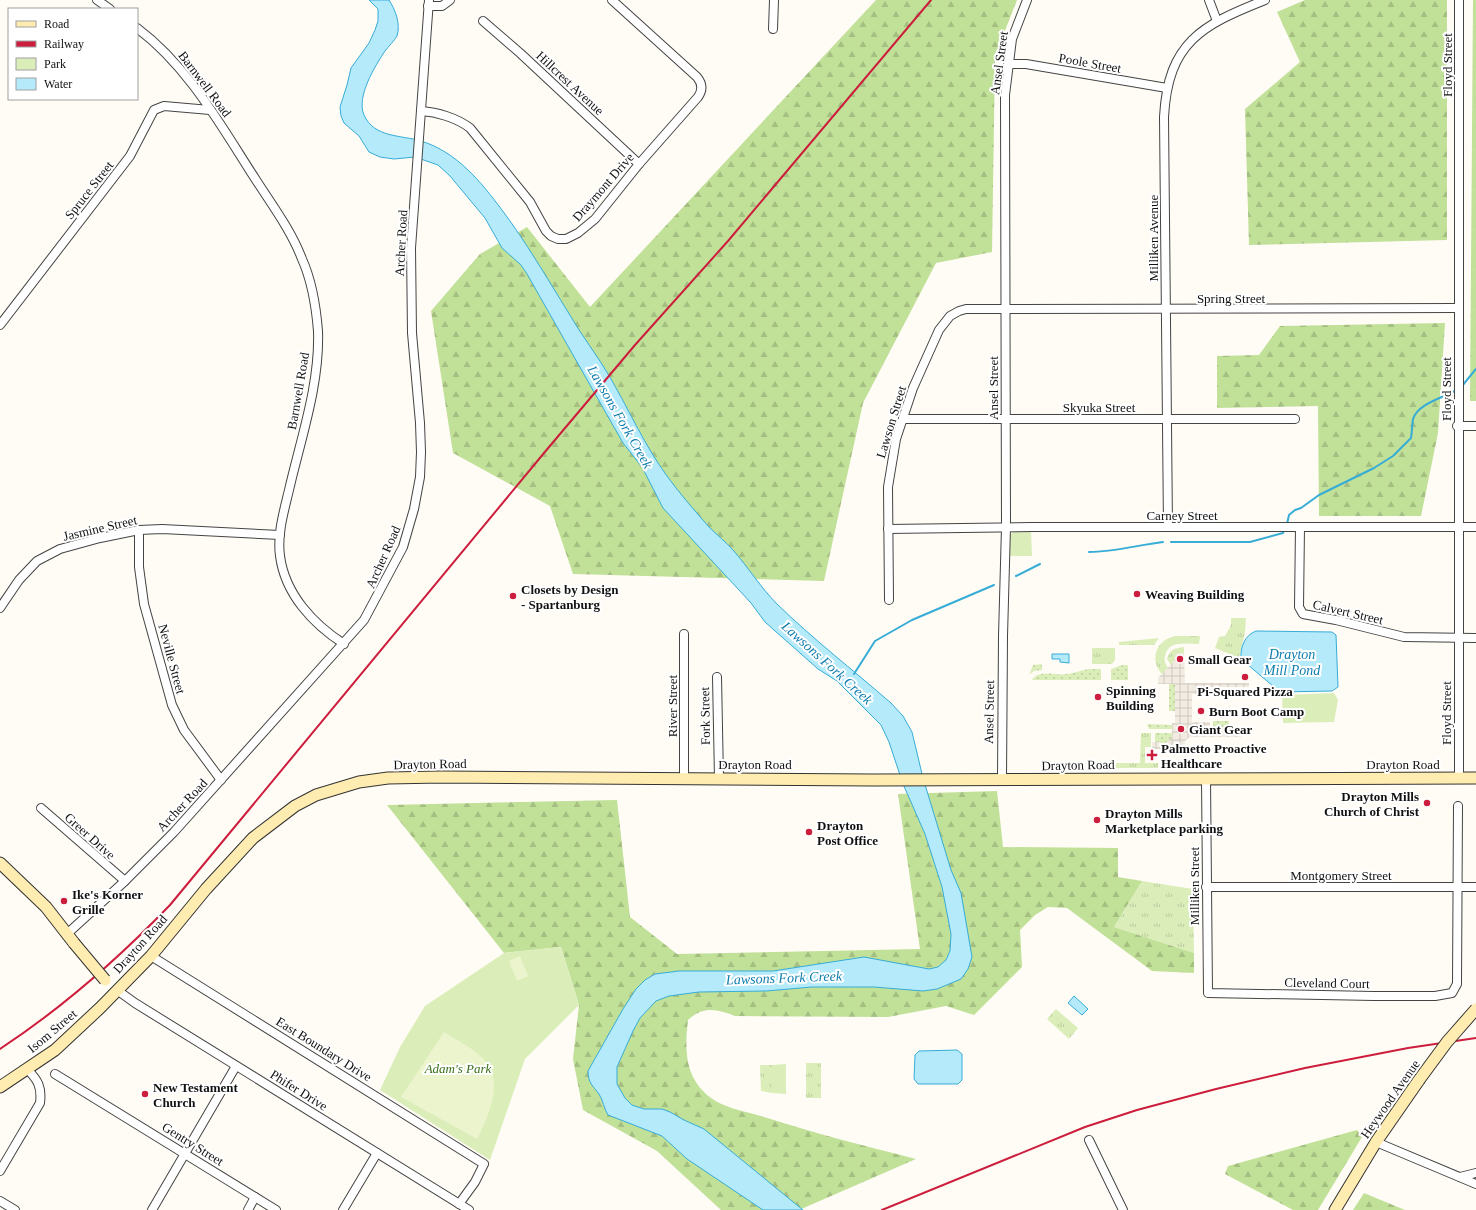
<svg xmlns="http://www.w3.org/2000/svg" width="1476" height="1210" viewBox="0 0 1476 1210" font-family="Georgia,serif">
<defs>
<pattern id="grass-tufts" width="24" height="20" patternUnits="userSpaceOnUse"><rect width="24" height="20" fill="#dbeeba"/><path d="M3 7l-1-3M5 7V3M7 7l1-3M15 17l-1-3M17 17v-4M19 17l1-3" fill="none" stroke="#bbcb9f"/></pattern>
<pattern id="forest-firs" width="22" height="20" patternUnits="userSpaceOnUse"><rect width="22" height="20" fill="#c1e098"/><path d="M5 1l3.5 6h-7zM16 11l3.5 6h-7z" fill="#a5bf82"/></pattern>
<pattern id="garden-dots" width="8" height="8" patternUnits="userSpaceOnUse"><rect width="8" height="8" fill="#dbeeba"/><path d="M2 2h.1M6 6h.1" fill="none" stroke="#bbcb9f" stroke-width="1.8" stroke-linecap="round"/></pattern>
<pattern id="plaza-grid" width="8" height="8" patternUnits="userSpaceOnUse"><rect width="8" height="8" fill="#f2ebe1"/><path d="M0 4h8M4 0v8" fill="none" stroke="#cec8c0"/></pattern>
</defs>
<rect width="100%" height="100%" fill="#fffcf5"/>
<!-- grass -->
<g fill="url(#grass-tufts)">
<polygon points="1231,618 1246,618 1245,632 1239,658 1215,648 1219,637 1225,636 1231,625"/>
<path d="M1175,636h25l-1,8c-13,0 -31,-4 -34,12 -1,5 0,7 3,12l-6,6c-13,-14 -6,-34 13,-38z"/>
<polygon points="1159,638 1154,645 1119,645 1119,642"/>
<path d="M1184,647v6h-5l-8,12 -4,-6c3,-10 8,-11 17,-12z"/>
<polygon points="1092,648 1115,648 1115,660 1112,664 1092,664"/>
<polygon points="1141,733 1151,733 1151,747 1145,747 1145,763 1143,763 1158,763 1158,768 1098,768 1098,763 1140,763"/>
<polygon points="1142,881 1193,889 1194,953 1114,927"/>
<polygon points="1056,1009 1078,1028 1069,1039 1047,1019"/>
<rect x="806" y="1063" width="15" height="35"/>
<polygon points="760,1065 772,1065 772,1093 761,1091"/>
</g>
<!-- forest -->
<g fill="url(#forest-firs)">
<polygon points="876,0 1017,0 995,56 992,252 936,263 863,403 824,581 573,574 550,506 453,453 431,311 480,254 527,227 590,307"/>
<polygon points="1305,0 1447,0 1447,240 1249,245 1245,109 1300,62 1277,12"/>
<polygon points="1473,0 1476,0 1476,401 1470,401"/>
<polygon points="1445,323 1438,433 1421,516 1319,516 1318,406 1217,408 1217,356 1259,355 1280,326"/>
<path d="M997,791l6,56 115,1v29l24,4 -28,46 80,26v20l-42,-2 -85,-63 -19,-1 -13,8 -15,15 2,37 -48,48 -28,-9 -58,11 -153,-1c-18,-7 -32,-10 -47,4 -3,27 -4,53 17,73 15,15 40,18 59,24 50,16 101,29 152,42l-117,51h-78l-64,-59 -74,-41 -10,-51 6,-54 -18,-58 -57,6 -117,-148 230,-5 13,117 47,37 243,-5 -22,-155z"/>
<polygon points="1357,1130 1362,1137 1318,1210 1293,1210 1225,1174 1228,1166"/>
<polygon points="1364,1193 1405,1210 1353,1210"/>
</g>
<!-- park -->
<g fill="#dbeeba">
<polygon points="1015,531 1031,531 1032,556 1010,556 1010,535"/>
<polygon points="1334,693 1338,700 1334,722 1283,723 1282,695"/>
<polygon points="561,947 579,1005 525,1059 490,1160 380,1090 400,1047 425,1006 504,953"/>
<polygon points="786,1064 786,1094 772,1093 772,1065"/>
</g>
<!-- garden -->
<g fill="url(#garden-dots)">
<polygon points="1042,664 1042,670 1034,671 1029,675 1033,665"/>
<polygon points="1122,665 1128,665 1128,680 1111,680 1111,669"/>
<path d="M1089,669h12v11h-69c7,-11 24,-4 35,-6 8,-1 15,-4 22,-5z"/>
<rect x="1169" y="684" width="6" height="27"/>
<rect x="1213" y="721" width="16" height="8"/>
<polygon points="1147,724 1172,725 1172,729 1149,729"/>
<polygon points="1155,733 1172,733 1172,739 1162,745 1155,742"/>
<rect x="1170" y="762" width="17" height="7"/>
</g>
<!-- pitch -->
<g fill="#ebf4cd">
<polygon points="520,956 528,976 517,981 509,961"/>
<path d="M444,1032c14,9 33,18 43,31 16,21 1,55 -10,76l-76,-42z"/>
</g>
<!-- plaza -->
<polygon fill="url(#plaza-grid)" points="1184,653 1185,683 1249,683 1249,687 1210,687 1210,689 1203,689 1203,693 1192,694 1192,722 1210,722 1210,727 1192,729 1241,729 1241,737 1190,737 1185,741 1185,744 1183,745 1183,749 1170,749 1170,753 1161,753 1160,749 1152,749 1152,742 1160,742 1162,745 1172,738 1172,723 1175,723 1175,684 1158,684 1158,678 1174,661 1176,654"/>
<!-- water -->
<g fill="#b5eafb" stroke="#36acd7">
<path d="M369,0h20c6,9 12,24 8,36 -3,5 -8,10 -12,15 -10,15 -29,46 -21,64 10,23 38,20 57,26 36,11 60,41 81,69 24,32 45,68 66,102 13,23 30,44 43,67 19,33 34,67 56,97 13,18 28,35 42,51 8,8 17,15 24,23 15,17 28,38 44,54 36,35 76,66 114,99l12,13 9,16 11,46 28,92 10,23 11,64 -4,12 -7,10 -24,10 -14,2 -49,-4h-62l-46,4 -67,1 -30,4 -13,5 -16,17 -7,13 -16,36v17l8,14 7,7 12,4h18l8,3 14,8 20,9 99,81h-40l-76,-51 -25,-23 -54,-21c-4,-6 -5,-15 -9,-21 -6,-8 -11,-11 -11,-23l35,-62 13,-20 9,-9 10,-6 24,-3h94l91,-14 65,12 9,-2 8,-7 4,-9 1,-17 -9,-47 -17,-53 -22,-50 -14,-42 -8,-17 -44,-44 -19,-12 -53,-47 -14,-19 -88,-95 -21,-41 -19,-24 -96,-169 -6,-9 -19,-17 -17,-30 -35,-42 -12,-11 -23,-8 -21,2 -14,-2 -11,-5 -10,-16 -15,-13 -3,-7 -1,-9 7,-22 4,-17 18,-25 6,-13 3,-9v-12z"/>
<path d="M1256,631l76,1 4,3 2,52 -6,4 -52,1 -39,-33c-1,-12 4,-24 15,-28z"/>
<polygon points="1052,654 1069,654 1069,663 1060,662 1060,659 1052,659"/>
<polygon points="1074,996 1088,1009 1082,1015 1068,1003"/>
<polygon points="957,1050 962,1054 962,1080 958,1084 918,1084 914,1079 915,1055 919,1051"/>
</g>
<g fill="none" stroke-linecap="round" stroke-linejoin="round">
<!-- stream -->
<g stroke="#36acd7" stroke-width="2">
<polyline points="1462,386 1476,369"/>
<path d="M1287,524l2,-9 6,-5 6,-2 18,-13 55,-27 19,-12 18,-18c1,-6 1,-13 2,-19 5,-16 31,-21 43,-29"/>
<polyline points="1171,542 1250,542 1283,533 1284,530"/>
<path d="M1089,552c25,0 49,-7 74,-10"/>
<polyline points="1016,576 1040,564"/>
<polyline points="854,674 875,641 912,620 994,585"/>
</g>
<defs>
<g id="street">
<polyline points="97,0 110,9"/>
<polyline points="1209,0 1217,21"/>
<polyline points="428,6 442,6 450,0"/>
<polyline points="483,21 520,53 639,164"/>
<path d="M137,28c52,39 84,98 119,152 16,25 35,50 46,79 10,22 14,47 16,72 2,53 -17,107 -29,159 -5,21 -12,44 -9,66 5,38 33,68 64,88"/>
<polyline points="773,29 774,0"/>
<polyline points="1008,64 1026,64 1167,88"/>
<path d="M421,111c16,1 36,7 49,17l60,74 16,29 5,5 7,3h8l12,-6 17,-14 44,-55 59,-67c5,-7 4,-14 -1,-20l-85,-77"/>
<polyline points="0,325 130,156 154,110 164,106 210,110"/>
<polyline points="903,419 1295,419"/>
<polyline points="1457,426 1476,426"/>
<path d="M1168,527l-4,-410c4,-75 38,-92 101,-117"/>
<polyline points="1300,527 1299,607 1303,614 1336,620 1404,637 1476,638"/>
<polyline points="888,529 1032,527 1476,527"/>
<polyline points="139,530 139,567 144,604 172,705 184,730 221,780"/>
<polyline points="889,600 888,487 896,439 913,388 939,330 950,316 959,311 966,309 1458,308"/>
<polyline points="0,608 19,580 37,561 60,549 100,538 139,530 162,529 280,535"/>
<polyline points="684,634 684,778"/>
<polyline points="717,677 719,778"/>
<polyline points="1459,778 1459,0"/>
<polyline points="1002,779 1003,636 1006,527 1005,95 1012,39 1027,0"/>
<polyline points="1206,779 1208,993 1374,996 1435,996 1452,993 1457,984 1458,806"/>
<polyline points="41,808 125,881"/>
<polyline points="1206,887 1476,887"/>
<polyline points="68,933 125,881 174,832 364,620 403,547 414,509 420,477 421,452 420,423 412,333 411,248 429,0"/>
<polyline points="151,956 484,1164 475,1182 459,1204"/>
<polyline points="117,990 135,1003 469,1210"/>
<polyline points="55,1074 276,1210"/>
<polyline points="1089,1140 1123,1210"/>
<polyline points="1376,1142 1476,1184"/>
<path d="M0,1171l40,-68c2,-16 -2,-23 -13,-34"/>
<polyline points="1460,1177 1476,1173"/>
<polyline points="0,1201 15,1210"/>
<polyline points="152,1210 236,1066"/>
<polyline points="248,1210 255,1197"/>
<polyline points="343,1210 377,1153"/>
</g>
<g id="secondary">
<polyline points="0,863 46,907 74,943"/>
<polyline points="0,1087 55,1050 100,1008 151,956 206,889 253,838 295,806 316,795 359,782 388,778 441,777 872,780 1476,778"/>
<polyline points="1335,1210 1376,1142 1419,1080"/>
</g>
</defs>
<!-- street casing -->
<use href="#street" stroke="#444" stroke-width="10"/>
<!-- secondary casing -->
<use href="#secondary" stroke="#333" stroke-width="13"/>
<!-- street -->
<use href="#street" stroke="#fff" stroke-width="8"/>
<!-- secondary -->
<use href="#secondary" stroke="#ffecb0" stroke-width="11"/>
<!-- rail -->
<g stroke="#cd1d3c" stroke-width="2">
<path d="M0,1049c62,-41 119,-91 170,-144l374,-452 91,-108 93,-104 203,-241"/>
<polyline points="882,1210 1085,1127 1137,1110 1216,1089 1305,1068 1408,1048 1476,1038"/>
</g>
<defs>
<g id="secondary-bridge">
<polyline points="74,943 105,980"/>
<polyline points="1419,1080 1447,1042 1476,1009"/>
</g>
</defs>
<!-- secondary-bridge casing -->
<use href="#secondary-bridge" stroke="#333" stroke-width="13" stroke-linecap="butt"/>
<!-- secondary-bridge -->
<use href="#secondary-bridge" stroke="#ffecb0" stroke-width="11"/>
</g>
<!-- markers -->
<g fill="#cd1d3c" stroke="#fff" stroke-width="1.5">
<circle cx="1137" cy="594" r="4"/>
<circle cx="513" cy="596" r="4"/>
<circle cx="1180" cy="659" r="4"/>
<circle cx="1245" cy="677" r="4"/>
<circle cx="1098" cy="697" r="4"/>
<circle cx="1201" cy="711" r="4"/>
<circle cx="1181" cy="729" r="4"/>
<path d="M1150 749h4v4h4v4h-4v4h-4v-4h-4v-4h4z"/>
<circle cx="1427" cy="803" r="4"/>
<circle cx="1097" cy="820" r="4"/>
<circle cx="809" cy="832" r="4"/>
<circle cx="64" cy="901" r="4"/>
<circle cx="145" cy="1094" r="4"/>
</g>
<g text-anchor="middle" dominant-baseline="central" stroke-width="4" stroke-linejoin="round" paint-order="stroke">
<!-- street labels -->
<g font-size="13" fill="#111" stroke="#fff">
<text transform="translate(999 63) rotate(-82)">Ansel Street</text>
<text transform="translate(1090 63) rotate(10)">Poole Street</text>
<text transform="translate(1447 65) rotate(-90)">Floyd Street</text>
<text transform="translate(570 83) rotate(43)">Hillcrest Avenue</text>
<text transform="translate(205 84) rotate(53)">Barnwell Road</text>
<text transform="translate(603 187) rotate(-49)">Draymont Drive</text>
<text transform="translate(89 190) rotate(-52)">Spruce Street</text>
<text transform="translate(1153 238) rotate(-90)">Milliken Avenue</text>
<text transform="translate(401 243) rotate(-87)">Archer Road</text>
<text x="1231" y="298">Spring Street</text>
<text transform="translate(993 388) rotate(-90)">Ansel Street</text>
<text transform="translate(1446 389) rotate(-90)">Floyd Street</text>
<text transform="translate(298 391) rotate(-80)">Barnwell Road</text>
<text x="1099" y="407">Skyuka Street</text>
<text transform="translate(891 422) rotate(-73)">Lawson Street</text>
<text x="1182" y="515">Carney Street</text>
<text transform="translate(100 528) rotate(-13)">Jasmine Street</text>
<text transform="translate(383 557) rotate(-66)">Archer Road</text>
<text transform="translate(1348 612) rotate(13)">Calvert Street</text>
<text transform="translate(172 659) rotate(75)">Neville Street</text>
<text transform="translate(672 706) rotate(-90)">River Street</text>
<text transform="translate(989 712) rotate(-89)">Ansel Street</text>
<text transform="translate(1446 713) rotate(-90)">Floyd Street</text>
<text transform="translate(705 716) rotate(-91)">Fork Street</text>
<text transform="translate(430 764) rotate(-1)">Drayton Road</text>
<text x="755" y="764">Drayton Road</text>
<text x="1403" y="764">Drayton Road</text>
<text transform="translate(1078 765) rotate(-1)">Drayton Road</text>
<text transform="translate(182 805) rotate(-47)">Archer Road</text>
<text transform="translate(90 836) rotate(42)">Greer Drive</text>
<text x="1341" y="875">Montgomery Street</text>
<text transform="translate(1194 886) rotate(-90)">Milliken Street</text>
<text transform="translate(140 944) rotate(-48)">Drayton Road</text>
<text transform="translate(1327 983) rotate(1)">Cleveland Court</text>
<text transform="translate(52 1031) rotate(-40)">Isom Street</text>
<text transform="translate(324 1049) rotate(32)">East Boundary Drive</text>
<text transform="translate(299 1090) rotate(32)">Phifer Drive</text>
<text transform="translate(1390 1099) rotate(-55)">Heywood Avenue</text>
<text transform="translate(193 1144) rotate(32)">Gentry Street</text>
</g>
<!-- poi labels -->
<g font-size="13" font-weight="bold" fill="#111" stroke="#fff" text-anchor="start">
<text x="521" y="589">Closets by Design<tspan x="521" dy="15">- Spartanburg</tspan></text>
<text x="1145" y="594">Weaving Building</text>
<text x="1188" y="659">Small Gear</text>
<text x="1106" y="690">Spinning<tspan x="1106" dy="15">Building</tspan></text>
<text x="1245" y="691" text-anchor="middle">Pi-Squared Pizza</text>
<text x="1209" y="711">Burn Boot Camp</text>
<text x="1189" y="729">Giant Gear</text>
<text x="1161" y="748">Palmetto Proactive<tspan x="1161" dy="15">Healthcare</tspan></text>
<text x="1419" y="796" text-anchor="end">Drayton Mills<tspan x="1419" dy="15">Church of Christ</tspan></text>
<text x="1105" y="813">Drayton Mills<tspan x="1105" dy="15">Marketplace parking</tspan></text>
<text x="817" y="825">Drayton<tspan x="817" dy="15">Post Office</tspan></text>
<text x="72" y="894">Ike's Korner<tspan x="72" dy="15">Grille</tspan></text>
<text x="153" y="1087">New Testament<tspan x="153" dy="15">Church</tspan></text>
</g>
<!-- park labels -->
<g font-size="13" font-style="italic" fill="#376f1a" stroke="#fff">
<text x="458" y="1068">Adam's Park</text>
</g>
<!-- water labels -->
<g font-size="14" font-style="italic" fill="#0f7dae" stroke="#fff">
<text transform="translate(620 417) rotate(60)">Lawsons Fork Creek</text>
<text x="1292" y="654">Drayton<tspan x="1292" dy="16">Mill Pond</tspan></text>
<text transform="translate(827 663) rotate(42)">Lawsons Fork Creek</text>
<text transform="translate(784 978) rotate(-2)">Lawsons Fork Creek</text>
</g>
</g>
<!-- legend -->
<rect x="8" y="8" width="130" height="92" fill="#ffffff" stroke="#a0a0a0"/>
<rect x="16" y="21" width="20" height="6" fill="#ffecb0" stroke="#a0a0a0"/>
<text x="44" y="28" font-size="12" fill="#111111">Road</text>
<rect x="16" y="41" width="20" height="6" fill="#cd1d3c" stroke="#a0a0a0"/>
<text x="44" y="48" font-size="12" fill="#111111">Railway</text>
<rect x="16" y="58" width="20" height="12" fill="#dbeeba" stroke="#a0a0a0"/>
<text x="44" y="68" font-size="12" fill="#111111">Park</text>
<rect x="16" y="78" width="20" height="12" fill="#b5eafb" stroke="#a0a0a0"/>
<text x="44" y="88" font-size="12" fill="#111111">Water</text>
</svg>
